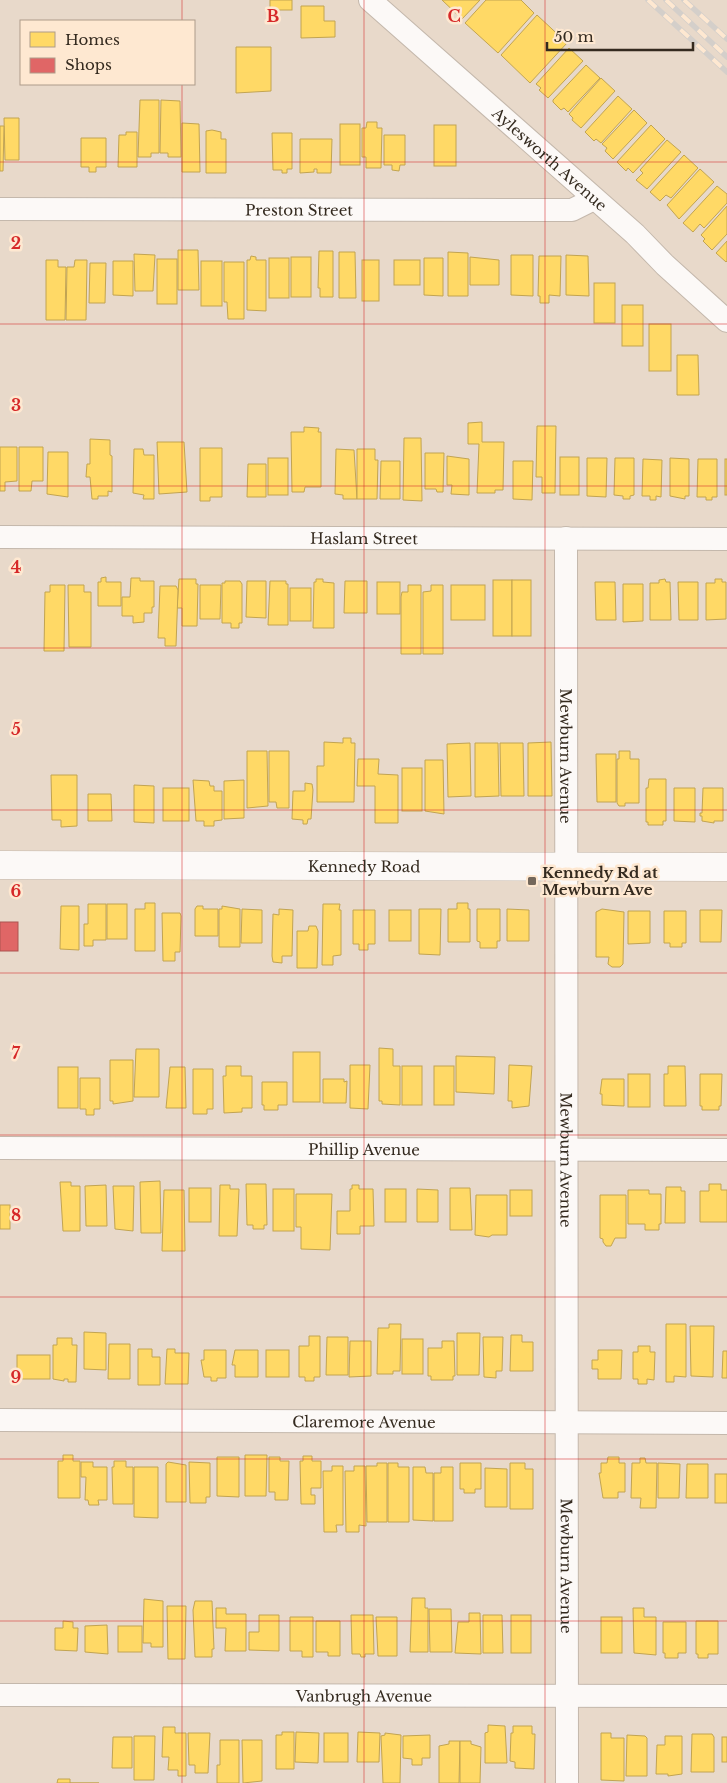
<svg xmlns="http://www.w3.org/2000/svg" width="727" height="1783" viewBox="0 0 727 1783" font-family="'Libre Baskerville',serif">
<rect width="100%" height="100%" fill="#e8d9ca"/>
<!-- homes -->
<g fill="#ffd966" stroke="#c2a451">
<rect x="270" y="0" width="22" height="10"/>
<polygon points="442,0 480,0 462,19"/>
<polygon points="486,0 521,0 534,13 498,53 465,23"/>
<polygon points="301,6 324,6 324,21 335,21 335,37 301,38"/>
<polygon points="537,15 567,43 530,83 501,55"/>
<polygon points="236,47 271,47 271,91 236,93"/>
<polygon points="569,48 583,61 548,98 539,90 541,88 536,84"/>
<polygon points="586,65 600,78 568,112 564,108 561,110 553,102 553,100"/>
<polygon points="601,78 615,91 581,128 572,120 573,118 569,114"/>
<polygon points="618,96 632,109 601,143 596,139 594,141 585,132"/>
<polygon points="140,100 159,100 159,153 151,153 151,157 138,157"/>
<polygon points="161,100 180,101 181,157 168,157 168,153 160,153"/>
<polygon points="634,110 647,123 613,159 605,151 607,148 602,144"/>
<polygon points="4,118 19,118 19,160 5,160"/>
<polygon points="367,122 377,122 377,128 382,128 381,168 366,168 366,157 362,157 362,128 366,128"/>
<polygon points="182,123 199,124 200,172 182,172"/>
<rect x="340" y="124" width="20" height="41"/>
<rect x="434" y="125" width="22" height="41"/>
<polygon points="651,125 665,139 633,173 628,168 626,171 617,162"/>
<polygon points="0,126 4,126 3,171 0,171"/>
<polygon points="212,130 221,132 221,139 226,139 226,173 206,173 206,131"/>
<polygon points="126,132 137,132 137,167 118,167 119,135 126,135"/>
<polygon points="272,133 292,133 292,169 287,169 287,173 282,173 282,170 273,170"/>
<polygon points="384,135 405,135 405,165 400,165 399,171 392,170 392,165 384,165"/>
<polygon points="81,138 106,138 106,167 96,167 96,172 89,172 89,167 81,167"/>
<polygon points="300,139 332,139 331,173 317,173 317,169 314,169 314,172 300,173"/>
<polygon points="667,140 681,152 647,189 636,180 643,173 640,170"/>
<polygon points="684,155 698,168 671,198 666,195 660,201 650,192"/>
<polygon points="700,169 714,182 679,219 667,205"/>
<polygon points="717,186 727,194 727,203 704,228 700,224 693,232 683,223"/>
<polygon points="727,206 727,234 712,250 703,241 705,239 701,235"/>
<polygon points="727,241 727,261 726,262 716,253"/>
<polygon points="178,250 198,250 199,290 178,290"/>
<polygon points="319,251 333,251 333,297 320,297 320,288 318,288"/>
<polygon points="339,252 355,252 356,298 339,298"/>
<polygon points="448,252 468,253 468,296 448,296"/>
<polygon points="134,254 155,255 153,291 135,291"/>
<polygon points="511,255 533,255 533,296 511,295"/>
<polygon points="566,255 588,256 589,296 566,295"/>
<polygon points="251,256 256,257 256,260 266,260 266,311 247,310 247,260 250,260"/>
<polygon points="539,256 561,256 560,296 549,295 549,303 540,303 540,296 538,296"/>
<rect x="291" y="257" width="20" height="40"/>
<polygon points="470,257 499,260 499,285 470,285"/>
<rect x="269" y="258" width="20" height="40"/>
<polygon points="424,258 443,258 443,296 424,295"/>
<rect x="157" y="259" width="20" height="45"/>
<polygon points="46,260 58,260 58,267 66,267 65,320 46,320"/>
<polygon points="75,260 87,260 86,320 66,320 67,267 74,267"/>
<rect x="362" y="260" width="17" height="41"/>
<rect x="394" y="260" width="26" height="25"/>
<polygon points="113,261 133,261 133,296 113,295"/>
<rect x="201" y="261" width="21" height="45"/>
<polygon points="224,262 244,262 244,319 228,319 227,302 224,302"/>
<polygon points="90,263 106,263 105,303 89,303"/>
<rect x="594" y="283" width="21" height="40"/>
<rect x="622" y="305" width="21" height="41"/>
<rect x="649" y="324" width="22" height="47"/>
<polygon points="677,355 698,355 699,395 677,395"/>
<polygon points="482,422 482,442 504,442 503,490 495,490 495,493 477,493 479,444 468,444 468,423"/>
<polygon points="537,426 556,426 555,493 542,493 542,477 536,477"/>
<polygon points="304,427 319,428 318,432 321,432 321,487 305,487 304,492 292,492 291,432 304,432"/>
<polygon points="404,438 421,438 422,501 403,500"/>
<polygon points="90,439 110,440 110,455 112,456 112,492 108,491 108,496 98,496 98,499 92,499 90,477 86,477 87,464 90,464"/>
<polygon points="157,442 184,442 187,492 159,494"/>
<polygon points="0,447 17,447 17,481 5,482 5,491 0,491"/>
<polygon points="19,447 43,447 43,481 32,481 31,491 19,491"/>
<polygon points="200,448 222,448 222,497 210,497 210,501 200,501"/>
<polygon points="134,449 143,449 144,455 154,455 154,499 143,499 144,495 133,493"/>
<polygon points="336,449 354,450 357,499 343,499 343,495 335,494"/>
<polygon points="357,449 375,449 375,460 378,460 377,499 357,499"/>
<polygon points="48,452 68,452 68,497 47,494"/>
<polygon points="425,453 444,453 443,492 437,492 436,489 425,489"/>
<polygon points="447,456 469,459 469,495 451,494 452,485 447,485"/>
<rect x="560" y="457" width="19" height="38"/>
<rect x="268" y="458" width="20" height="37"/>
<polygon points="587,458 607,458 606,497 587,496"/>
<polygon points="615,458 634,458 634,495 630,496 630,499 623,499 623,496 614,495"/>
<polygon points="670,458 689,459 689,496 685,496 685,499 670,496"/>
<polygon points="643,459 662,460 661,497 656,496 656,500 650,500 650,496 642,496"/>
<polygon points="698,459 717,459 717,497 712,497 712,500 706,500 706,497 697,497"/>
<rect x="725" y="459" width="2" height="36"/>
<polygon points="381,461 400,461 400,499 380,499"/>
<polygon points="513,461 533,461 532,500 513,499"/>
<polygon points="248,464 266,464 266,497 247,497"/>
<polygon points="106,577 106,582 121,582 121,606 98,606 98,582 101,582 101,578"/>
<polygon points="131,578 140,578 140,581 154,581 154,607 152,607 152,613 144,613 144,622 133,623 133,616 122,616 122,597 130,597"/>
<polygon points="179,579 196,579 196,584 198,584 197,626 182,626 182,608 177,608"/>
<polygon points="316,579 323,579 323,582 334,583 334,628 313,628 314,582 316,582"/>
<polygon points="665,579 666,582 670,582 671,620 650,620 650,583 659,583 659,580"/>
<polygon points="715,579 722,579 722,582 726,582 726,619 706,620 706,583 715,583"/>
<rect x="493" y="580" width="19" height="56"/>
<rect x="512" y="580" width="19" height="56"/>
<polygon points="225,581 240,581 242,584 242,623 239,623 239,628 231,628 231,623 222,623 222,583 225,583"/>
<polygon points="247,581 266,581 266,618 246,617"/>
<polygon points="270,581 286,581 286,584 288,584 288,625 268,625"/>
<polygon points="345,581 367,581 367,613 344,613"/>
<rect x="377" y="582" width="23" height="32"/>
<polygon points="595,582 615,582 616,620 596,620"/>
<polygon points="678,582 698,582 698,620 679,620"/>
<polygon points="623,584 643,584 643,621 623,622"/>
<polygon points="50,585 65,585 64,651 44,651 45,592 50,592"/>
<polygon points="68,585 84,585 84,592 91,592 91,647 69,647"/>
<polygon points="200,585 221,585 220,619 200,619"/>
<polygon points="408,585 421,585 421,654 401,654 401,597 402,592 408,592"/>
<polygon points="431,585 443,585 443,654 423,654 423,592 431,591"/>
<rect x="451" y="585" width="34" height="35"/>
<polygon points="160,586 176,586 178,590 176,646 165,646 165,638 158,638"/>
<rect x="290" y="588" width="21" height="33"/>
<polygon points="343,738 351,738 351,743 355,743 354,802 317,802 317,766 324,766 324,742 343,743"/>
<polygon points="551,742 552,796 528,796 528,743"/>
<polygon points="470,743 471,796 448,797 447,744"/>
<polygon points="475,743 498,743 499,796 475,797"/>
<polygon points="500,743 523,743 524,796 501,796"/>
<polygon points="247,751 267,751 268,806 247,808"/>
<polygon points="269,751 289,751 289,808 277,808 276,802 269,802"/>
<polygon points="619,751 630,751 630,759 639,759 639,803 625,803 625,806 619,806 617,803 617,759 619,759"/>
<polygon points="596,754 616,754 616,802 597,802"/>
<polygon points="358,759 379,759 378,774 398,775 398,823 375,823 375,786 357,786"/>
<polygon points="425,760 443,760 444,814 425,811"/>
<rect x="402" y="768" width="20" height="43"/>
<polygon points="51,775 77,775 77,826 61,827 61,820 52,820"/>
<polygon points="649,779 666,779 666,821 663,821 663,825 648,825 648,822 646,822 646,788 648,788"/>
<polygon points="193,780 209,781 210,786 214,786 214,791 222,791 222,820 214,821 214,826 204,826 204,821 196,821"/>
<polygon points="244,780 244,818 224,819 224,781"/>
<polygon points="305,783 312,784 313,790 311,819 308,819 307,824 303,824 303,820 292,819 293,791 305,791"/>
<polygon points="134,785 154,786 154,823 134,822"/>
<rect x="163" y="788" width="26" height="33"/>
<polygon points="674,788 695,788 695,822 674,821"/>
<polygon points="703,788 723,788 723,821 714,821 714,823 702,821 702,816 700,816 700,813 702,813"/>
<polygon points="88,794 111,794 112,821 88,821"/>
<polygon points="145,903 155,903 155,951 135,951 135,909 145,909"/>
<polygon points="457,903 468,903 468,909 470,909 470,942 448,942 448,909 457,909"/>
<polygon points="88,904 106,904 106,940 93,940 93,946 84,946 84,924 88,924"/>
<rect x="107" y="904" width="20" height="35"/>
<polygon points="323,904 340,904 339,910 341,910 341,955 333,956 333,965 322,965"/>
<polygon points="61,906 79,906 79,950 60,949"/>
<polygon points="197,906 203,906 203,909 218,909 218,936 195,936 195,909"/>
<polygon points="222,906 240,909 240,947 219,947 219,909 222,909"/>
<polygon points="242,909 262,910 262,943 241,943"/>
<polygon points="279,909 293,910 292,956 282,956 282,963 273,962 272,956 273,914 279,915"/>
<polygon points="419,909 441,909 440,955 419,954"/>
<polygon points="477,909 500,909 500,941 497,941 497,948 480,948 480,942 477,941"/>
<polygon points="507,909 529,910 529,941 507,941"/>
<polygon points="602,909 624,912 623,964 620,967 612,967 608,964 609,957 596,957 596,912"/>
<polygon points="353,910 375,910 375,944 368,944 368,950 359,950 359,944 353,944"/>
<rect x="389" y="910" width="22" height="31"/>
<polygon points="700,910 722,910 721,942 700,942"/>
<polygon points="628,911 650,911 650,943 628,944"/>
<polygon points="664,911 686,911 686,943 682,943 682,947 670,947 670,943 664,943"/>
<polygon points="162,913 180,913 181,916 180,952 175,952 175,961 163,961"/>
<polygon points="309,926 316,926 318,931 317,968 297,968 297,931 308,931"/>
<polygon points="379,1048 393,1049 393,1066 400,1066 400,1105 382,1104 382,1101 379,1101"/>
<polygon points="136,1049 159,1049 159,1097 134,1097"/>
<rect x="293" y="1052" width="27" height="50"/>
<polygon points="456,1056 495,1057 494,1094 456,1092"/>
<polygon points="110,1060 133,1060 133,1101 113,1104 113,1101 110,1101"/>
<polygon points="350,1065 370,1065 368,1109 350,1108"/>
<polygon points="509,1065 532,1066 529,1106 512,1108 512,1101 508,1101"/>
<polygon points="226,1066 241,1066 241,1076 252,1076 252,1108 242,1108 242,1112 224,1113 223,1076 226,1076"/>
<rect x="402" y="1066" width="20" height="39"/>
<rect x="434" y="1066" width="20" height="39"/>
<polygon points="668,1066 685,1066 686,1106 664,1106 664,1074 668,1074"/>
<rect x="58" y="1067" width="20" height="41"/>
<polygon points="170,1067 185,1067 186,1108 166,1108"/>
<polygon points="193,1069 213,1069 213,1109 207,1109 207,1114 193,1114"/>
<rect x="628" y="1074" width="22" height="33"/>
<polygon points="700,1074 722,1074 721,1106 719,1106 719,1110 702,1110 702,1106 700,1106"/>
<polygon points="80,1078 100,1078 100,1109 94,1109 94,1115 86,1115 86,1109 80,1109"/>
<polygon points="323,1079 344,1079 344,1082 347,1081 346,1103 323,1103"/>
<polygon points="602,1079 624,1079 624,1106 602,1105 602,1094 600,1094"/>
<polygon points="262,1082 287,1082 287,1105 278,1105 278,1110 264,1110 264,1105 262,1105"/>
<polygon points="160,1181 161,1233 141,1233 140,1182"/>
<polygon points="60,1182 71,1182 71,1186 80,1186 80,1231 63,1231"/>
<polygon points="246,1184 266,1184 267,1225 264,1225 264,1229 253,1229 253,1225 247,1225"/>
<polygon points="709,1184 721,1184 721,1190 727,1190 727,1222 700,1222 700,1191 709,1191"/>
<polygon points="106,1185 107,1226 86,1226 85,1186"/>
<polygon points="220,1185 230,1185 230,1189 239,1189 237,1236 219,1236"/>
<polygon points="352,1185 359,1185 359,1189 373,1189 374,1226 360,1226 360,1234 337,1234 337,1211 350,1211 350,1189 352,1189"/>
<polygon points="113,1186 134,1186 133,1231 115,1229"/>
<polygon points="666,1187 681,1187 681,1191 685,1191 685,1223 665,1223"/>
<rect x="189" y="1188" width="22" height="34"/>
<polygon points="450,1188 470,1188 472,1230 450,1230"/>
<rect x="273" y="1189" width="21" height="42"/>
<rect x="385" y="1189" width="21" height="33"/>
<polygon points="417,1189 438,1190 438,1222 417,1222"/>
<polygon points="164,1190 184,1190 185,1251 162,1251"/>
<rect x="510" y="1190" width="22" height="26"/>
<polygon points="628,1190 649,1190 649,1194 661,1194 661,1224 659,1224 659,1230 645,1230 645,1224 628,1224"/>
<polygon points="296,1194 332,1194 330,1250 301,1249 301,1227 296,1227"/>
<polygon points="476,1195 507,1195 507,1235 492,1235 489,1237 475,1235"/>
<polygon points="600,1195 626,1195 626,1238 615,1238 611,1246 606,1246 603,1242 603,1239 600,1238"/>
<rect x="0" y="1205" width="10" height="24"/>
<polygon points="389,1324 401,1324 400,1371 393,1371 393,1374 377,1374 378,1328 389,1328"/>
<polygon points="666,1324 686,1324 686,1377 674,1376 674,1382 666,1382"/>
<polygon points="690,1326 714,1326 713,1377 691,1376"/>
<polygon points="84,1332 106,1333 106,1370 84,1369"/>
<polygon points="457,1333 480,1333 479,1375 457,1375"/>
<polygon points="511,1335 522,1335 522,1342 533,1342 533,1371 510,1371"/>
<polygon points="309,1336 320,1336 320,1377 314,1377 314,1381 305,1381 305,1377 299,1377 299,1346 309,1346"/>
<polygon points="327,1337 348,1337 348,1375 326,1375"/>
<polygon points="483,1337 503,1337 502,1371 496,1371 496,1378 484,1377"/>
<polygon points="57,1338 72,1338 72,1345 77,1345 76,1382 68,1382 68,1379 64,1379 64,1381 53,1379 53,1345 57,1345"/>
<rect x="402" y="1339" width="21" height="35"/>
<polygon points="350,1341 371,1341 371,1376 349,1377"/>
<polygon points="442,1341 454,1341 455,1376 453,1376 453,1380 431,1380 431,1376 428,1376 428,1348 442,1348"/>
<polygon points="109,1344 130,1344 130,1379 108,1379"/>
<polygon points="638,1346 650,1346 650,1352 655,1352 654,1380 647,1379 647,1384 638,1384 638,1379 633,1379 633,1352 638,1352"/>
<polygon points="138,1349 152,1349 152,1357 160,1357 160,1385 138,1385"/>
<polygon points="167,1349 175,1349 175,1353 189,1353 188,1384 165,1384"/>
<polygon points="204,1350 226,1350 226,1378 217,1378 217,1381 211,1381 211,1377 204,1377 201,1360 204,1360"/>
<polygon points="235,1350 258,1350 258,1377 235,1377 235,1365 232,1365"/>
<rect x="266" y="1350" width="23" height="27"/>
<polygon points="598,1350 622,1350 621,1379 598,1379 598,1369 592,1369 592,1360 598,1360"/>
<polygon points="723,1351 727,1351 727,1378 722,1378"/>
<rect x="17" y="1355" width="33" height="24"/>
<polygon points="63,1455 73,1455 73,1461 80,1461 80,1498 58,1498 58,1461 63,1461"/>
<polygon points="245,1455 267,1455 266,1496 245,1496"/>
<polygon points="303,1456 312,1456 312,1461 321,1461 321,1488 311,1488 311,1495 315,1495 315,1504 301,1504 300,1461 303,1461"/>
<polygon points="217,1457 239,1457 239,1497 217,1496"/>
<polygon points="269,1457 280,1457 280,1461 289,1461 288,1500 275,1500 275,1492 269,1492"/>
<polygon points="608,1457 619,1457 619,1463 625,1463 625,1492 618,1492 618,1498 603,1498 599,1473 601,1473 601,1463 607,1463"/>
<polygon points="640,1458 645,1458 646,1463 657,1463 656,1508 640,1508 641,1498 631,1498 632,1463 640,1463"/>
<polygon points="114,1461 126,1461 126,1467 133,1467 133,1504 113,1504 112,1467 114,1467"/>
<polygon points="81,1462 93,1462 93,1467 107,1467 107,1500 98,1500 99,1505 89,1505 88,1500 85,1500 86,1477 81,1477"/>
<polygon points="168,1462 186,1465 186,1502 166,1502 166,1464"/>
<polygon points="189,1462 210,1463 210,1497 206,1497 206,1503 190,1503"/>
<polygon points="377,1463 387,1463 387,1522 367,1522 366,1466 377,1466"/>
<polygon points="388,1463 398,1463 398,1467 409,1467 409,1522 388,1522"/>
<polygon points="460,1463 481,1463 481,1489 475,1489 475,1493 464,1493 464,1489 460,1489"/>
<polygon points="510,1463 525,1463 525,1469 533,1469 533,1509 510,1509"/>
<polygon points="658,1463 680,1464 679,1498 658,1498"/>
<polygon points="687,1464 708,1464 708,1498 686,1498"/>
<polygon points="332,1466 343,1466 343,1525 336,1525 337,1532 324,1532 323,1471 332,1471"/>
<polygon points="354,1466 365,1466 366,1526 359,1525 359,1532 346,1532 345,1471 354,1471"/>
<polygon points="134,1467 158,1467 158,1518 134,1517"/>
<polygon points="413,1467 425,1467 426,1473 433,1473 433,1521 413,1520"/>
<polygon points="441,1467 453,1467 453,1521 434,1521 434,1473 441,1473"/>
<polygon points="485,1468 507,1469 507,1507 485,1507"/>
<rect x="715" y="1474" width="12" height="29"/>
<polygon points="412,1598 425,1598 425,1608 428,1608 428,1652 410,1652"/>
<polygon points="144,1599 163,1601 163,1647 151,1647 151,1643 143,1643"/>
<polygon points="195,1601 212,1601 214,1649 212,1649 212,1657 195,1657 193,1610"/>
<polygon points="167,1606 186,1606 185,1659 168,1659"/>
<polygon points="216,1608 226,1608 226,1614 246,1614 246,1651 225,1651 226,1628 216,1628"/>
<polygon points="633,1608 644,1608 644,1617 656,1617 656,1655 634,1653"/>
<polygon points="429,1609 451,1609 452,1652 430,1652"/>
<polygon points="469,1613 480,1613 481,1654 455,1653 458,1622 469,1622"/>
<polygon points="259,1615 279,1615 279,1651 249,1650 249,1632 259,1632"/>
<polygon points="351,1615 373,1615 374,1654 365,1654 365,1657 361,1657 360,1654 352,1654"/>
<polygon points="483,1615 502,1615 503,1653 483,1653"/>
<rect x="511" y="1615" width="20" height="38"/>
<polygon points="290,1617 313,1617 313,1657 302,1657 302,1651 290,1651"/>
<polygon points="376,1617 397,1617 397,1656 378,1656"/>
<rect x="601" y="1617" width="21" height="36"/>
<polygon points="63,1621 73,1622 73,1628 78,1628 77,1651 55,1650 55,1628 63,1628"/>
<polygon points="316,1621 340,1621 340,1656 328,1656 328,1652 316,1652"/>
<polygon points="696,1621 718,1621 718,1654 708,1654 708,1658 698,1658 698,1654 696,1654"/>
<polygon points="663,1622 686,1622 686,1653 678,1653 678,1658 665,1658 665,1653 663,1653"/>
<polygon points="107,1625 108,1654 85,1652 85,1626"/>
<rect x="118" y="1626" width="24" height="26"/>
<polygon points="488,1725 505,1726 507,1763 485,1763 485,1733 488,1732"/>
<polygon points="513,1726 532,1726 532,1734 535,1734 534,1769 515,1768 515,1762 510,1761 511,1733 513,1733"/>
<polygon points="163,1727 175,1727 175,1733 186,1733 186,1776 178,1776 178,1770 168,1770 169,1757 162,1757"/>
<polygon points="282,1732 294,1732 294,1769 276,1769 276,1735 282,1735"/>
<polygon points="296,1732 319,1733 318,1763 295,1762"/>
<polygon points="358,1732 380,1733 379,1762 357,1762"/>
<polygon points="188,1733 210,1733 208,1773 195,1773 195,1765 189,1765"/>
<rect x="324" y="1733" width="24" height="29"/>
<polygon points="385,1733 401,1735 400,1783 383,1783 381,1736 385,1735"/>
<polygon points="601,1733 611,1733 611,1738 624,1738 624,1781 601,1780"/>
<polygon points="692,1734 712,1734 714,1737 714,1772 691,1772"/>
<polygon points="430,1735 430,1758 422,1758 422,1765 412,1765 412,1759 403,1758 403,1736"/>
<polygon points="627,1735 645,1736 647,1738 647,1776 626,1776"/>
<polygon points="134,1736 155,1736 154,1780 134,1780"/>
<polygon points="665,1736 682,1736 682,1774 668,1776 668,1774 656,1774 657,1745 665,1745"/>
<polygon points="113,1737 132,1737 132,1768 112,1768"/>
<rect x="722" y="1737" width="5" height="25"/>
<polygon points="220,1740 239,1740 239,1783 217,1783 217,1765 220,1765"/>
<polygon points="242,1740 262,1740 262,1781 243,1783"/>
<polygon points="449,1741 460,1741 459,1783 439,1783 439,1746 449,1744"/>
<polygon points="460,1741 471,1741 471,1744 481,1747 480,1783 460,1783"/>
<polygon points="58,1779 70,1779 70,1783 99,1783 57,1783"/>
</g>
<!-- shops -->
<rect fill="#e06666" stroke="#ac5451" x="0" y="922" width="18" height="29"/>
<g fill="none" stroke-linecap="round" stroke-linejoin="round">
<defs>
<g id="street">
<path id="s1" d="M370,0l265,234 30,31 62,56"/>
<path id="s2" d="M0,209l572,1 22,-11"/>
<path id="s3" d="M0,537l727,2"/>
<path id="s4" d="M566,538l1,1245"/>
<path id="s5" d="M0,1148l727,2"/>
<path id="s6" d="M0,1420l727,3"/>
<path id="s7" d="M0,1695l727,1"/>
</g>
<g id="secondary">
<path id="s8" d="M0,865l727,2"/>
</g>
</defs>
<!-- street casing -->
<use href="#street" stroke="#c4b8ac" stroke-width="24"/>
<!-- secondary casing -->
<use href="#secondary" stroke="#c4b8ac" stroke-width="29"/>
<!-- street -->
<use href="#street" stroke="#fcf9f7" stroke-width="22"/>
<!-- secondary -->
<use href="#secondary" stroke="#fcf9f7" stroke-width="28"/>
<defs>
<g id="rail">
<polyline points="648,0 727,72"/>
<polyline points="666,0 727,57"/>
<polyline points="684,0 727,39"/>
</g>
</defs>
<!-- rail casing -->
<use href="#rail" stroke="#d4cfca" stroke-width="5.5"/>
<!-- rail -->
<use href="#rail" stroke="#fee8d1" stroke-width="4" stroke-dasharray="11" stroke-linecap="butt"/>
</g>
<!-- grid -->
<path fill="none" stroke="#d62828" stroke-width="1" stroke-opacity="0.55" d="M182,0v21M364,0v1783M545,0v1783M182,84v1699M0,162h727M0,324h727M0,486h727M0,648h727M0,810h727M0,973h727M0,1135h727M0,1297h727M0,1459h727M0,1621h727"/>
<!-- markers -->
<rect fill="#73675b" stroke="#fee8d1" stroke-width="2" x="527" y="876" width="10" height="10" rx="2.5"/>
<g text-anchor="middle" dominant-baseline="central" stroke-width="5" stroke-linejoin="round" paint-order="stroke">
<!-- street labels -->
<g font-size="15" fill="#342a1f" stroke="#fee8d1">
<text stroke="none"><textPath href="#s1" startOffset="240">Aylesworth Avenue</textPath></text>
<text stroke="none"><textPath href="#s2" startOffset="299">Preston Street</textPath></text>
<text stroke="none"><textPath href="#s3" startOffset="364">Haslam Street</textPath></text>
<text stroke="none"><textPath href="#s4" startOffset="218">Mewburn Avenue</textPath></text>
<text stroke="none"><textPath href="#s8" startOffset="364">Kennedy Road</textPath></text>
<text stroke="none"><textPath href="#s5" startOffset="364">Phillip Avenue</textPath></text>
<text stroke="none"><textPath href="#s4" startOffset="622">Mewburn Avenue</textPath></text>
<text stroke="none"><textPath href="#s6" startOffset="364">Claremore Avenue</textPath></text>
<text stroke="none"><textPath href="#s4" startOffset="1028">Mewburn Avenue</textPath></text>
<text stroke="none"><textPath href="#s7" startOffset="364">Vanbrugh Avenue</textPath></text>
</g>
<!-- poi labels -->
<g font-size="15" font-weight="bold" fill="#342a1f" stroke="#fee8d1" text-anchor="start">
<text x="542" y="872">Kennedy Rd at<tspan x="542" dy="17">Mewburn Ave</tspan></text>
</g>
</g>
<g font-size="16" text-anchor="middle" font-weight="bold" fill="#d62828" stroke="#fee8d1" stroke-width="5" stroke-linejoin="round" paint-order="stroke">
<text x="273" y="22">B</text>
<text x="454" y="22">C</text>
<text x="16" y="249">2</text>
<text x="16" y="411">3</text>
<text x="16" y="573">4</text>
<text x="16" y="735">5</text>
<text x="16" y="897">6</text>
<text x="16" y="1059">7</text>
<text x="16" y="1221">8</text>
<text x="16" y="1383">9</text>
</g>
<!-- legend -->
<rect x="20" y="20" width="175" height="65" fill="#fee8d1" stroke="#ad9c8a"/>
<rect x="30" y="32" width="25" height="15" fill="#ffd966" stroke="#ad9c8a"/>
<text x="65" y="45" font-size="15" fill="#342a1f">Homes</text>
<rect x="30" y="58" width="25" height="15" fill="#e06666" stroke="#ad9c8a"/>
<text x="65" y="70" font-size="15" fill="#342a1f">Shops</text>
<!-- scale -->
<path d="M547 42v8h146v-8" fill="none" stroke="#342a1f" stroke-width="2.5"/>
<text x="554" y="42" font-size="15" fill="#342a1f" stroke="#fee8d1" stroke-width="4" paint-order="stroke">50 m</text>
</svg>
